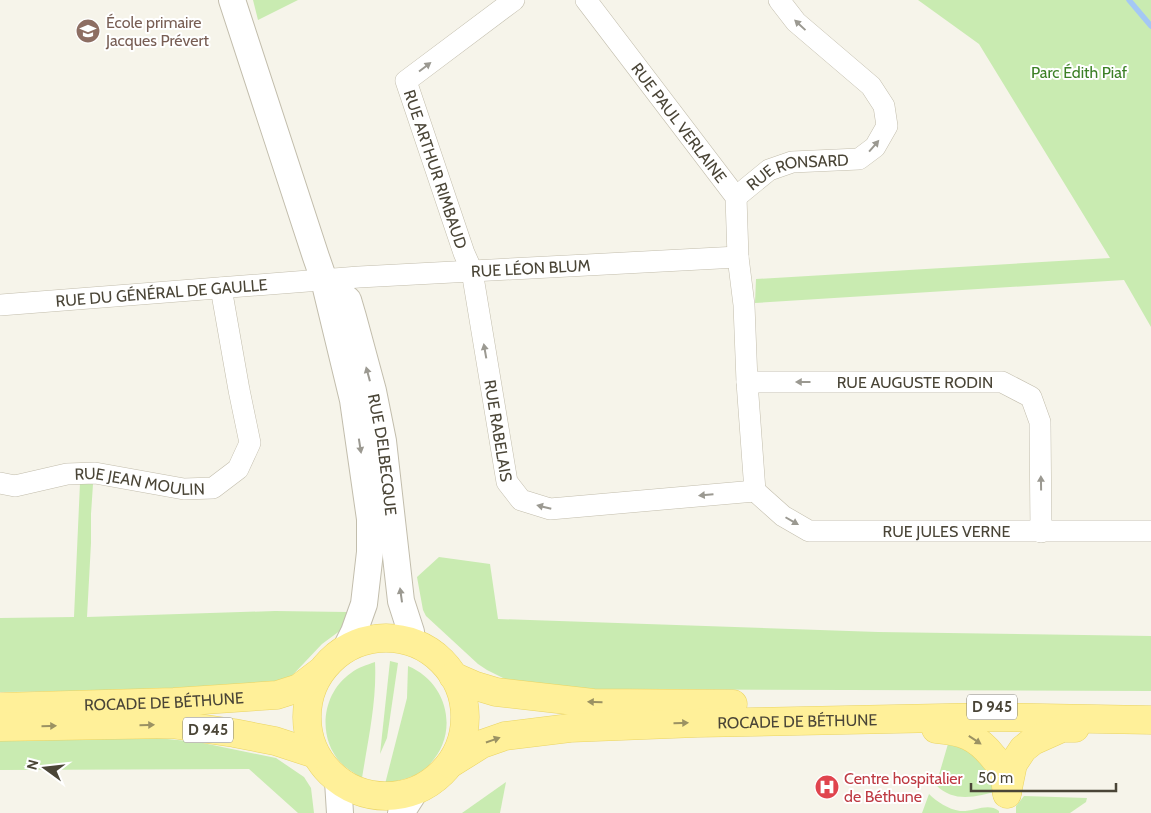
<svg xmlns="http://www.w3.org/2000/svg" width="1151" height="813" viewBox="0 0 1151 813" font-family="Cabin,sans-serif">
<rect width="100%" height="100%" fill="#f6f4ea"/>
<!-- green -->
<g fill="#c9ebb1">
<polygon points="253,0 298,0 258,20"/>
<polygon points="918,0 1151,0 1151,327 1124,280 755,303 756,279 1110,258 979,44"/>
<polygon points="80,483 93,484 91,514 91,543 87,617 275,611 347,612 341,630 322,644 287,681 235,690 0,692 0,618 74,617"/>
<polygon points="439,557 490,564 498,619 878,632 1151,636 1151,691 544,689 519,686 487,670 478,664 426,616 423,610 417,577"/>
<polygon points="390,661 398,663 387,738 380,754"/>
<path d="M375,662c2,39 -7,78 -13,116 -8,-5 -15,-9 -22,-16 -23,-26 -18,-69 11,-89 7,-6 16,-8 24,-11z"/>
<path d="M408,666c41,17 52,69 20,100 -14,13 -26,13 -43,18l22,-86z"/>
<polygon points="65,729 198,742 276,758 304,777 311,788 314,813 298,813 249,769 0,770 0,732"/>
<path d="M950,737l25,12 24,42c-22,5 -44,13 -63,-6z"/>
<polygon points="506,782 500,813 462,813"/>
<path d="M929,794c8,8 19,15 31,17 14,1 28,-9 39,0v2h-77z"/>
<polygon points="1024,796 1087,798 1086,802 1070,813 1016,813 1016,806"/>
</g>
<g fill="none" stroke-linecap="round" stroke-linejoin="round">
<!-- stream -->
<polyline stroke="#a4c8f4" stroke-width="5.5" points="1129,0 1151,26"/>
<defs>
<g id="minor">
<path id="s1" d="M514,0l-108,81 58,172 8,18 35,211 14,18 29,9 205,-18"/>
<path id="s2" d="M586,0l150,197 2,60 6,48 3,77 8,109"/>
<path id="s3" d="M736,197l33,-27 23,-8 67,-3 16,-12 12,-21 -3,-20 -13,-20 -75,-64 -17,-22"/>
<path id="s4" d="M0,305l359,-28 379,-20"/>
<path id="s5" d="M747,382h255l29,15 9,25 1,110"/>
<path id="s6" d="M0,483l15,3 52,-12 28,-1 89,16 29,-1 25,-19 12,-26 -11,-53 -18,-102"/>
<path id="s7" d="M755,491l28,25 26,15h342"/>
</g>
<g id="tertiary">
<polyline points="232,0 316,257 324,280 353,400 370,519 370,552 364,604 354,632 346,648"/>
<path id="s8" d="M324,280l24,20 5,17 20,74 10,50 18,160 10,31 1,10"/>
<polyline points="338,781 340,813"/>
<polyline points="401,813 415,791"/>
</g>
<g id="primary">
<circle cx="386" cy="717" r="79"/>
<polyline points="453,676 476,686 496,692 593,703 733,704"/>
<path id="s9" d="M0,707l174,-5 103,-7 22,-7 21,-16"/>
<polyline points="0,727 171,724 234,733 275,741 315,754"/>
<path d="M936,729c26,2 41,7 58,29 4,4 9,11 10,17 2,6 2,13 3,19"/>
<path id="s10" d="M450,764l32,-20 23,-8 65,-8 127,-5 293,-6 161,3"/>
<polyline points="1007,793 1013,764 1023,749 1033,741 1062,728 1075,728"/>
</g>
</defs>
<!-- minor casing -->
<use href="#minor" stroke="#c2bdac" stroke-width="22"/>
<!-- tertiary casing -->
<use href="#tertiary" stroke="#c2bdac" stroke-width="28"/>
<!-- primary casing -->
<use href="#primary" stroke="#ead463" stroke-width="29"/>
<!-- minor -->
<use href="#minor" stroke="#fff" stroke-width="21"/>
<!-- tertiary -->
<use href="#tertiary" stroke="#fff" stroke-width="26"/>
<!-- primary -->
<use href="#primary" stroke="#fff099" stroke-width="28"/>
</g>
<!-- one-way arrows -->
<defs><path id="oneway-solid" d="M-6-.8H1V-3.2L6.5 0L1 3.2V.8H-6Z" transform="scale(1.25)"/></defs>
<g fill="#9b9991">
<use href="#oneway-solid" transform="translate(800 25) rotate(-137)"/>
<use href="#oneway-solid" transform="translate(425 67) rotate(-37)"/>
<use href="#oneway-solid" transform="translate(874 146) rotate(-49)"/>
<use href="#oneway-solid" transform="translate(485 351) rotate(-100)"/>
<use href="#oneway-solid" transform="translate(368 374) rotate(-105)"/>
<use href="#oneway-solid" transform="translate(803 382) rotate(-180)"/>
<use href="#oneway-solid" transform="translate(360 446) rotate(81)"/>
<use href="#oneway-solid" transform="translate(1041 483) rotate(-91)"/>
<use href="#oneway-solid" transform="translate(706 495) rotate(175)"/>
<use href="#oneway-solid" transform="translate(544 507) rotate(-166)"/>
<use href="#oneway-solid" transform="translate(792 521) rotate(30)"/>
<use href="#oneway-solid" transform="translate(401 595) rotate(-98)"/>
</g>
<g fill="#9b9263">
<use href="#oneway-solid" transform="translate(595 702) rotate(-178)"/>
<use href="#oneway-solid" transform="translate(681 723) rotate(-2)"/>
<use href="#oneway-solid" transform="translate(147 725) rotate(-1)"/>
<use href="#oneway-solid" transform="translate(49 726) rotate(-1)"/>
<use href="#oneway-solid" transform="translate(493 740) rotate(-19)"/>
<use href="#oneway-solid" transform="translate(975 740) rotate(34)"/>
</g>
<!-- icons -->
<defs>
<symbol id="school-disc" viewBox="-11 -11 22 22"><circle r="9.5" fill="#8d6e63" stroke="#fff"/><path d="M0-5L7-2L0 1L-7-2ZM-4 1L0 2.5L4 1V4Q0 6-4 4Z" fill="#fff"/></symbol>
<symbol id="hospital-disc" viewBox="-11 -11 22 22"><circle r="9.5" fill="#e0444e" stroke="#fff"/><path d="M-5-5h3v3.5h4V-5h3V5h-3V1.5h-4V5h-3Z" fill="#fff"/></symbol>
</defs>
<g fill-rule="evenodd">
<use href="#school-disc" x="74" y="17" width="28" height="28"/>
<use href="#hospital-disc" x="813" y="773" width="28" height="28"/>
</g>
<g text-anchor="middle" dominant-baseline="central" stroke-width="4" stroke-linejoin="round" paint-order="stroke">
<!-- shield labels -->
<g fill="#fff" stroke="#807d73" stroke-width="1">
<rect x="967" y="694.5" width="50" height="25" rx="4"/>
<rect x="183" y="717.5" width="50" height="25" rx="4"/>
</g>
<g font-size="15" font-weight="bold" fill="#4a4537">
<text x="992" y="707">D 945</text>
<text x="208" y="730">D 945</text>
</g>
<!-- education labels -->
<g font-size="16" fill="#785e54" stroke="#fff" text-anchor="start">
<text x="106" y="22">École primaire<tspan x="106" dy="18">Jacques Prévert</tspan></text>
</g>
<!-- park labels -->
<g font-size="16" fill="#3c8026" stroke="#fff">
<text x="1079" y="72">Parc Édith Piaf</text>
</g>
<!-- street labels -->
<g font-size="16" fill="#4a4537" stroke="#fff">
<text stroke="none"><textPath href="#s2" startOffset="154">RUE PAUL VERLAINE</textPath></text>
<text stroke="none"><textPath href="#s1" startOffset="228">RUE ARTHUR RIMBAUD</textPath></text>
<text stroke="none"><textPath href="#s3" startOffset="70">RUE RONSARD</textPath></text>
<text stroke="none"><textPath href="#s4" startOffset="532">RUE LÉON BLUM</textPath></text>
<text stroke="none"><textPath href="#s4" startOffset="162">RUE DU GÉNÉRAL DE GAULLE</textPath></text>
<text stroke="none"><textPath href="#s5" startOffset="168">RUE AUGUSTE RODIN</textPath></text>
<text stroke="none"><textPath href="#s1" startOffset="498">RUE RABELAIS</textPath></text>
<text stroke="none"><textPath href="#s8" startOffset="190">RUE DELBECQUE</textPath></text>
<text stroke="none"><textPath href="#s6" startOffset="142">RUE JEAN MOULIN</textPath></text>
<text stroke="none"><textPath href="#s7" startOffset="205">RUE JULES VERNE</textPath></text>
<text stroke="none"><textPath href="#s9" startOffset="164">ROCADE DE BÉTHUNE</textPath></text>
<text stroke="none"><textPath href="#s10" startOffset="355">ROCADE DE BÉTHUNE</textPath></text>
</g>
<!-- health labels -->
<g font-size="16" fill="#be3a42" stroke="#fff" text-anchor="start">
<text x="844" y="778">Centre hospitalier<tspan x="844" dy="18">de Béthune</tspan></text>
</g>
</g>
<!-- north arrow -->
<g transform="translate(45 768) rotate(285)" stroke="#ffffff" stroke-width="4" paint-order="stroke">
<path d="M0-4L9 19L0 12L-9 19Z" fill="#4a4537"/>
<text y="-8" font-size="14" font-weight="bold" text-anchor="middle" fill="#4a4537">N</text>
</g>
<!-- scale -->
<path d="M971 783v8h145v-8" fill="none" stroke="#4a4537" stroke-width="2.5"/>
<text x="978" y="783" font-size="15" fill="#4a4537" stroke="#ffffff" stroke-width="4" paint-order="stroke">50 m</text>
</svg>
